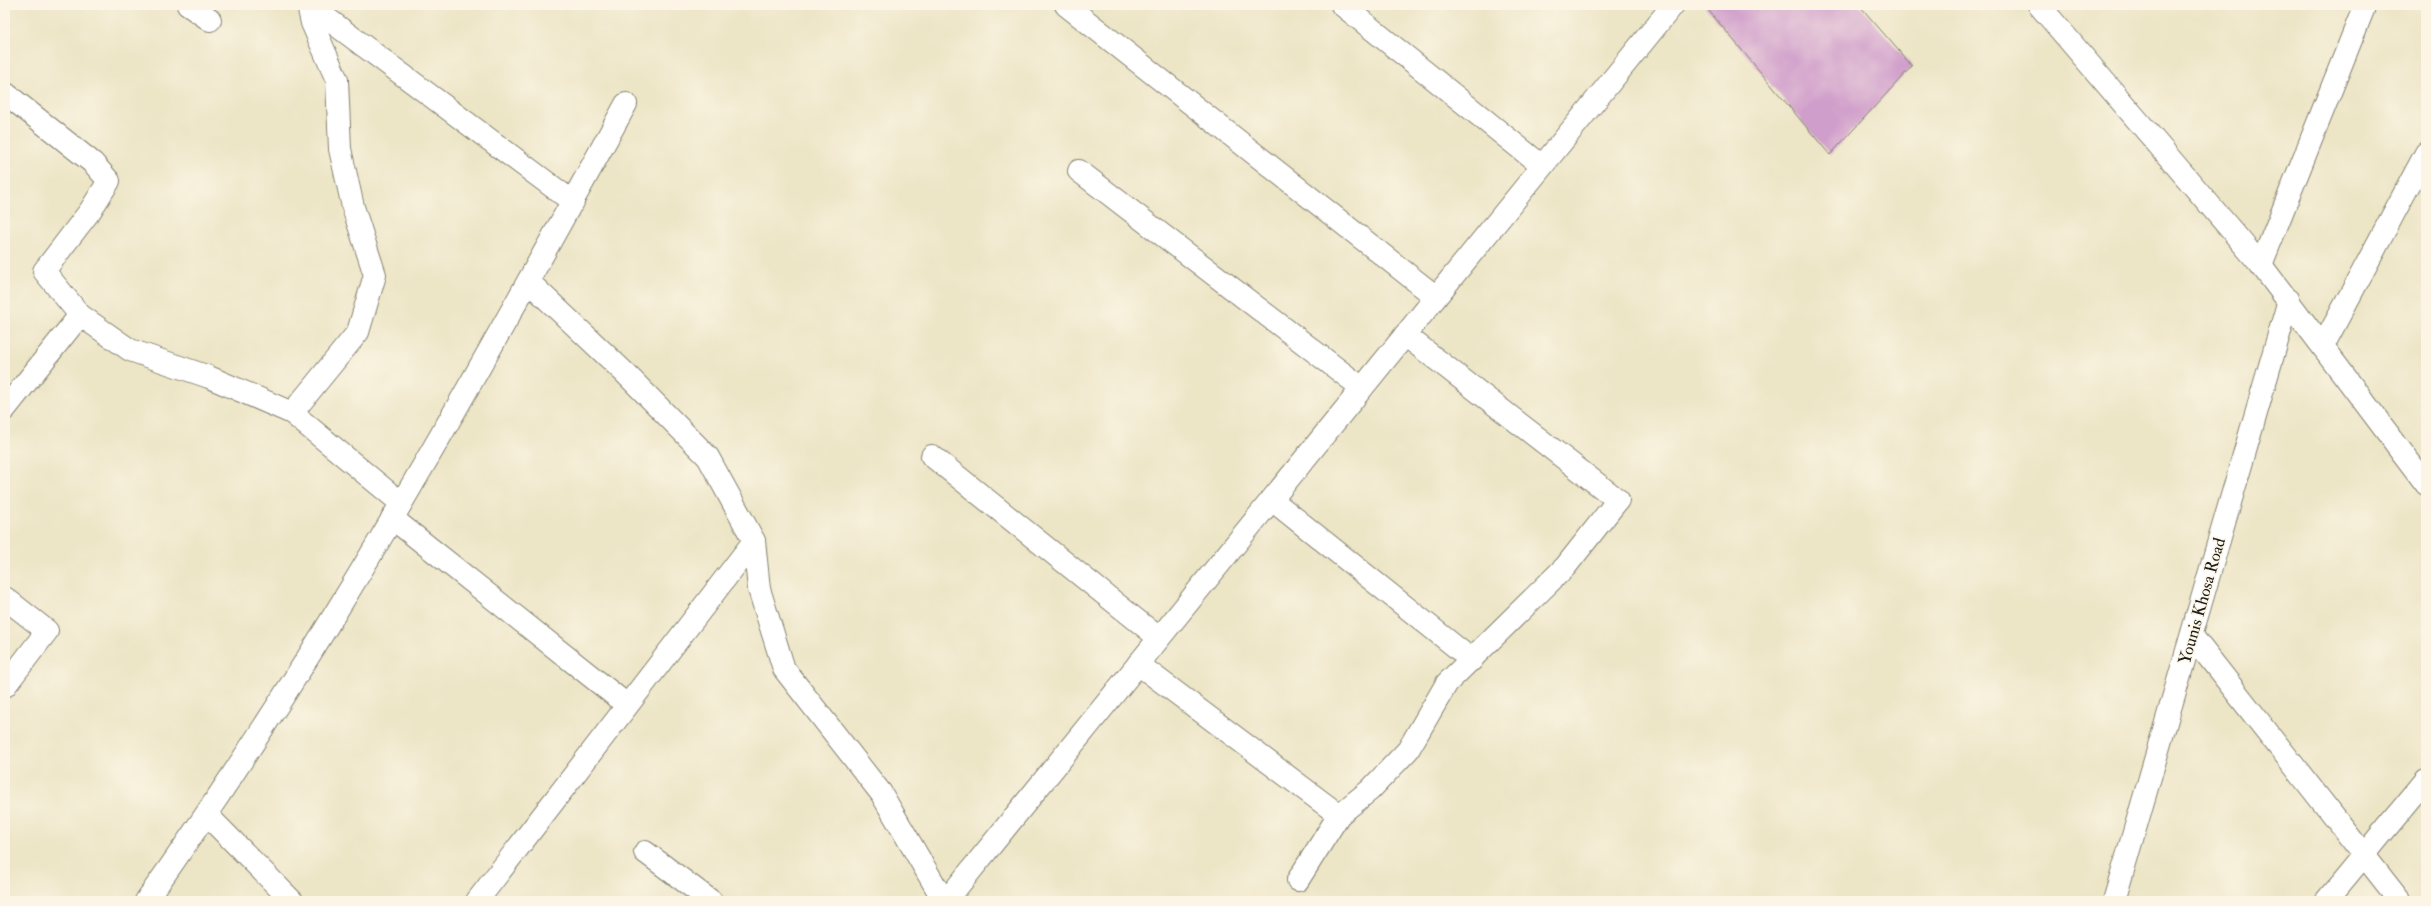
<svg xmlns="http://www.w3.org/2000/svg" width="2431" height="906" viewBox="0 0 2431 906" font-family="'IM FELL Double Pica',serif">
<rect width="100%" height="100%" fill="#fcf5e5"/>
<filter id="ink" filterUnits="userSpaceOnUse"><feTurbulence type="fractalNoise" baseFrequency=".025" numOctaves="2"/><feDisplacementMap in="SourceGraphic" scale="8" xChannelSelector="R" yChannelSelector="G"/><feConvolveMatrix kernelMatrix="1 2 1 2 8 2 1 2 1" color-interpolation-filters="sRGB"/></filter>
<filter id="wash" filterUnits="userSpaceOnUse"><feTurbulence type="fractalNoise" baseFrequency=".012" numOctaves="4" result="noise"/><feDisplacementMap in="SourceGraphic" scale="16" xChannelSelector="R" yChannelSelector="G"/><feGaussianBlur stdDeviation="0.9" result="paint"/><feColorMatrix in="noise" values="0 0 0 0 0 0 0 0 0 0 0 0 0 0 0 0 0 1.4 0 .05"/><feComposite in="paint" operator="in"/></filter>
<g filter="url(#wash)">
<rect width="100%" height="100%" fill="#ece5c6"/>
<g id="blocks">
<!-- building -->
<polygon fill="#d09ecb" points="1704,5 1859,5 1912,66 1830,155"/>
</g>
</g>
<g filter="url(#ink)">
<use href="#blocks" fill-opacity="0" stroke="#848071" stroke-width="1"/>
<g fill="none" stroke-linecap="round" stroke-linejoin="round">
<defs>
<g id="street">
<polyline points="188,5 210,20"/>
<polyline points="309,5 573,202"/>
<polyline points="1066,5 1436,297"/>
<polyline points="1342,5 1542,166"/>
<polyline points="5,93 93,163 109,181 90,211 44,271 80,315 130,350 209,377 292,413 401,503"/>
<polyline points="1079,171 1362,388"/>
<polyline points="529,282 625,373 708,457 754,541 759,589 784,669 881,793 944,901"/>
<polyline points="2323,346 2426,153"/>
<polyline points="5,409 80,315"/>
<polyline points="292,413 358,332 375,275 353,207 340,149 337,80 312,23 308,5"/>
<polyline points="932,456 1159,638"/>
<polyline points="1272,500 1472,660"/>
<polyline points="392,518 627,705"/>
<polyline points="5,598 47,631 5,686"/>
<polyline points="2192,636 2400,901"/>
<polyline points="1138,664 1339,815"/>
<polyline points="207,815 292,901"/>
<polyline points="645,852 711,901"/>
<polyline points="1298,880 1339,815 1370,790 1408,750 1447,683 1566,566 1618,500 1405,335"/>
<path d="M146,901c180,-253 331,-525 480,-797"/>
<polyline points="477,901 754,541"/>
<polyline points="946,901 1673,5"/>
<polyline points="2326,901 2426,780"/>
</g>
<g id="secondary">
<polyline points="2261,265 2365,5"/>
<polyline points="2114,901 2289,300"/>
</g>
<polyline id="primary" points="2039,5 2261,265 2426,484"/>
</defs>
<!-- street casing -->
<use href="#street" stroke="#848071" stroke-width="24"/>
<!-- secondary casing -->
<use href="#secondary" stroke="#848071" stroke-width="24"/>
<!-- primary casing -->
<use href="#primary" stroke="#848071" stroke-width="24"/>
<!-- street -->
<use href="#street" stroke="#fff" stroke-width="22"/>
<!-- secondary -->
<use href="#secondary" stroke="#fff" stroke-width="22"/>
<!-- primary -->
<use href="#primary" stroke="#fff" stroke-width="22"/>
</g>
</g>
<g text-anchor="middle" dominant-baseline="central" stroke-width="3" stroke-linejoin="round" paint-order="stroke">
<!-- street labels -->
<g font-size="17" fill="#1c1c1c" stroke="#fcf5e5">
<text transform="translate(2202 601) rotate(-74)">Younis Khosa Road</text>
</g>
</g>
<!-- margin -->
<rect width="2431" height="906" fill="none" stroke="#fcf5e5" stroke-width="20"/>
</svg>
